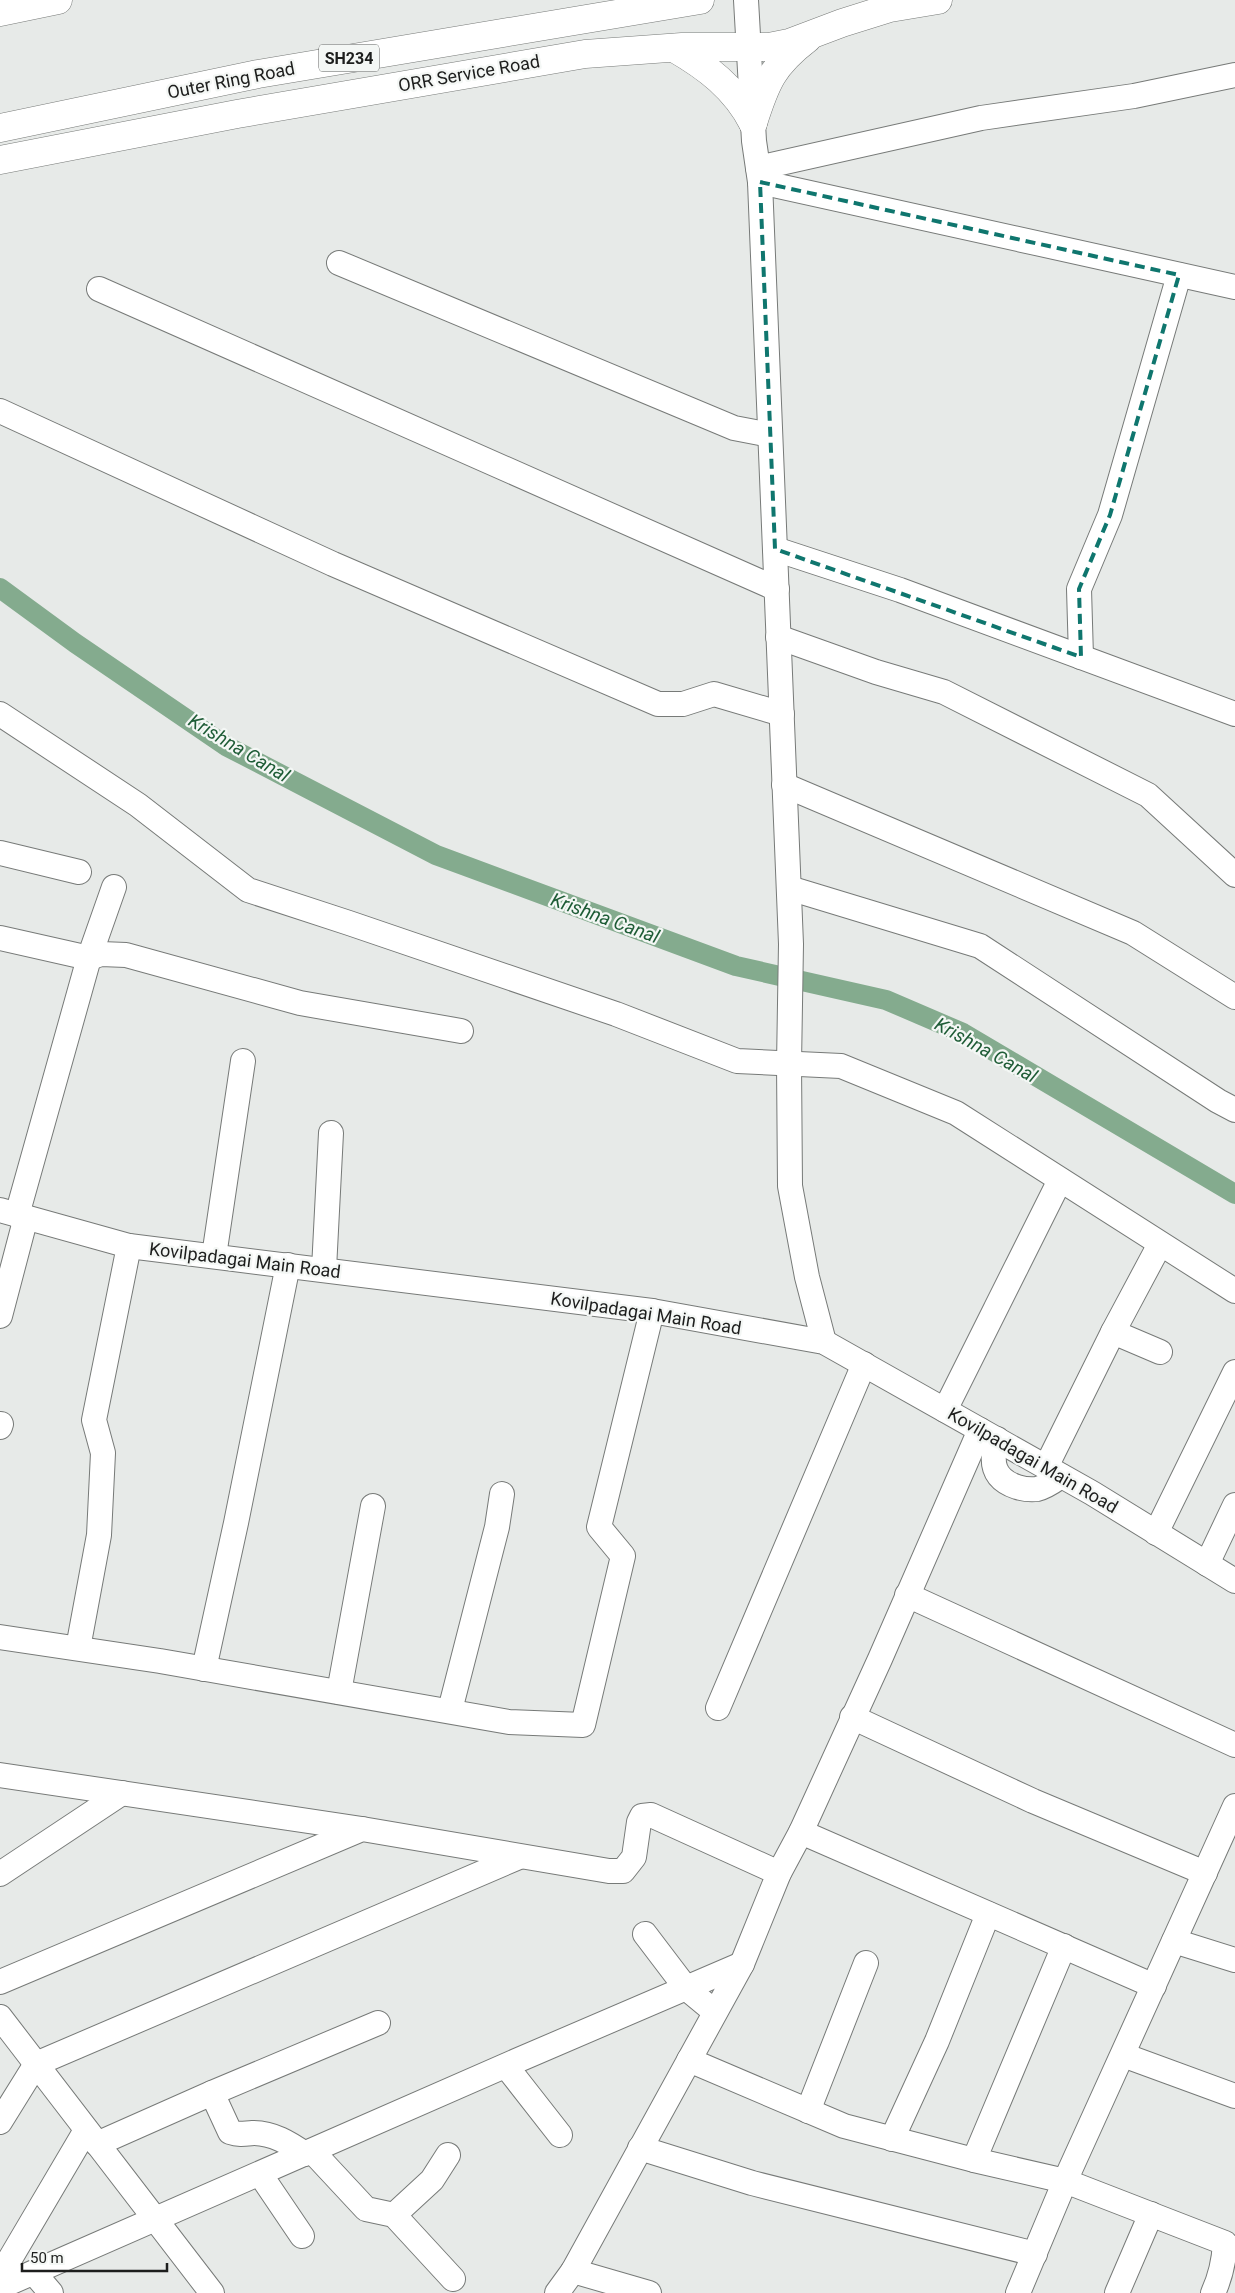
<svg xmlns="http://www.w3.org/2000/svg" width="1235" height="2293" viewBox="0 0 1235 2293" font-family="Roboto,sans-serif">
<rect width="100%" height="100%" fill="#e7eae8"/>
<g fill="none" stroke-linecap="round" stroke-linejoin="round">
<!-- canal -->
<polyline stroke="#84ab8e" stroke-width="20" points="0,588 75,643 226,746 436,855 736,966 886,1000 963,1033 1235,1194"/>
<defs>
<g id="minor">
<polyline points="746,0 754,141 760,182 791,944 789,1064 790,1186 807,1277 824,1342"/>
<polyline points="758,168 981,118 1134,96 1235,75"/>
<polyline points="760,182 1235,287"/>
<polyline points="339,263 734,428 770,435"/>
<polyline points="99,289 777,589"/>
<polyline points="0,411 333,564 658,704 683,704 714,694 782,714"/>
<polyline points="775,549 900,590 1235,714"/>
<polyline points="778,637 876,672 944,692 1148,795 1235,875"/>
<polyline points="1081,657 1079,589 1110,515 1179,275"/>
<polyline points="0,714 138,805 248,890 349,923 616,1014 737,1061 841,1066 956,1113 1235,1291"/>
<polyline points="784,785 1133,933 1235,997"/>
<polyline points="0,853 79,872"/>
<polyline points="789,888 980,946 1218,1101 1235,1110"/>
<polyline points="0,938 89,958 101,954 126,955 300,1003 461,1031"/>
<polyline points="0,1210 129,1246 652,1311 824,1342 1092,1493 1235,1581"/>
<polyline points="17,1215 89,958 114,887"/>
<polyline points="214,1256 243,1061"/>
<polyline points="324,1269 331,1133"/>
<polyline points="0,1316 26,1217"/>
<polyline points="1113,1332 1160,1244"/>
<polyline points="945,1410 1060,1180"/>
<polyline points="0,1427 1,1424"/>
<path d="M997,1439c-7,23 -4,40 20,48 7,2 13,3 20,2 9,-2 17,-8 24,-13"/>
<polyline points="1046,1467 1113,1332 1160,1352"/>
<polyline points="1156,1533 1235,1372"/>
<polyline points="1207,1564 1235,1505"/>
<polyline points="907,1595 1235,1745"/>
<polyline points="0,1637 160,1661 509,1722 583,1725 623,1556 599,1527 652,1311"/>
<polyline points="78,1648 99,1535 103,1453 94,1420 129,1246"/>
<polyline points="204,1669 236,1523 288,1265"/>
<polyline points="339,1692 373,1506"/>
<polyline points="718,1708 864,1364"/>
<polyline points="450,1710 497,1527 502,1494"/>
<polyline points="852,1717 1033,1801 1205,1873"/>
<polyline points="0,1775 362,1829"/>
<polyline points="801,1832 1154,1986"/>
<polyline points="0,1874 122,1793"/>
<polyline points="645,1934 686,1988 715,2012"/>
<polyline points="1174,1941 1235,1960"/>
<polyline points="0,1982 362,1829 609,1871 623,1871 634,1857 639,1822 642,1816 651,1815 779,1873"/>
<polyline points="0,2017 212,2293"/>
<polyline points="1123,2055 1235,2096"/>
<path d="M689,2060l155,66 130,34 91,21 160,62c-1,19 -4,33 -12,50"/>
<polyline points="506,2066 560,2135"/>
<path d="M212,2093l18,39c9,3 14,2 23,1 20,0 36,10 52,21"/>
<polyline points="808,2111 866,1963"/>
<polyline points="0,2122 36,2064 519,1857"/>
<polyline points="892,2139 937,2041 988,1914"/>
<polyline points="97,2144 212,2093 378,2023"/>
<polyline points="640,2148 752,2183 1035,2254"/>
<polyline points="312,2151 366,2209 394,2215 453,2279"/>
<polyline points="974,2160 1064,1946"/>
<polyline points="260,2174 302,2236"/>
<polyline points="394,2215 432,2180 448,2155"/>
<polyline points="573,2271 649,2293"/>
<polyline points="34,2273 51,2293"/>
<polyline points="0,2276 86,2130"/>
<polyline points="0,2287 516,2061 742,1964"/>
<polyline points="557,2293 573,2271 742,1964 779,1873 801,1832 880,1659 980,1430"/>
<polyline points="1018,2293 1065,2181 1235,1806"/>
<polyline points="1117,2293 1151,2214"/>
</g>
<g id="major">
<path d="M674,48c33,19 61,40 79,75"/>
<path d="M753,123c13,-41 20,-58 54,-84"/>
<polyline points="0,160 237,114 585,54 682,47 769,47 789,43 842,23 890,8 938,0"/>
</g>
<g id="highway">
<polyline points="0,12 58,0"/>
<polyline points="0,128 258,74 700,0"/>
</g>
</defs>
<!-- minor casing -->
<use href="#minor" stroke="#777a78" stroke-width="26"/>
<!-- major casing -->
<use href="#major" stroke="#777a78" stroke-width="29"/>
<!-- highway casing -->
<use href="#highway" stroke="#777a78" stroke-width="29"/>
<!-- minor -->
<use href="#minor" stroke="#fff" stroke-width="24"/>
<!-- major -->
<use href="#major" stroke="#fff" stroke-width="28"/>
<!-- highway -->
<use href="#highway" stroke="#fff" stroke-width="28"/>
</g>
<!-- marked area -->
<path fill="none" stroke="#0f766e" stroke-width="4" stroke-dasharray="10 6" stroke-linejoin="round" d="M760,182l419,93 -69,240 -31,74 2,68 -306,-108z"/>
<g text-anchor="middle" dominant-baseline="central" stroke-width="4.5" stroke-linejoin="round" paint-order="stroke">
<!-- shield labels -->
<rect fill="#f4f7f5" stroke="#5e5f5e" stroke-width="1" x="319" y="44.5" width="60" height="27" rx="4"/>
<g font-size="16" font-weight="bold" fill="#1d1e1d">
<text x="349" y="58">SH234</text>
</g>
<!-- street labels -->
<g font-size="18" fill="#1d1e1d" stroke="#f4f7f5">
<text transform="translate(469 73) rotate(-10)">ORR Service Road</text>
<text transform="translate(231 80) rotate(-11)">Outer Ring Road</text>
<text transform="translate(245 1260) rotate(7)">Kovilpadagai Main Road</text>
<text transform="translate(646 1313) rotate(9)">Kovilpadagai Main Road</text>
<text transform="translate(1033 1460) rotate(30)">Kovilpadagai Main Road</text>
</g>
<!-- water labels -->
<g font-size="19" font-style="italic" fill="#1e5c36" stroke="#f4f7f5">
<text transform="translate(239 748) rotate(31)">Krishna Canal</text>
<text transform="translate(605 918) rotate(20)">Krishna Canal</text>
<text transform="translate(986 1050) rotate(29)">Krishna Canal</text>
</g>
</g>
<!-- scale -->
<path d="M22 2263v8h145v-8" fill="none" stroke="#1d1e1d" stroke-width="2.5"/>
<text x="30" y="2263" font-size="15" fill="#1d1e1d" stroke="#f4f7f5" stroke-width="4" paint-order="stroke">50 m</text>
</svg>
